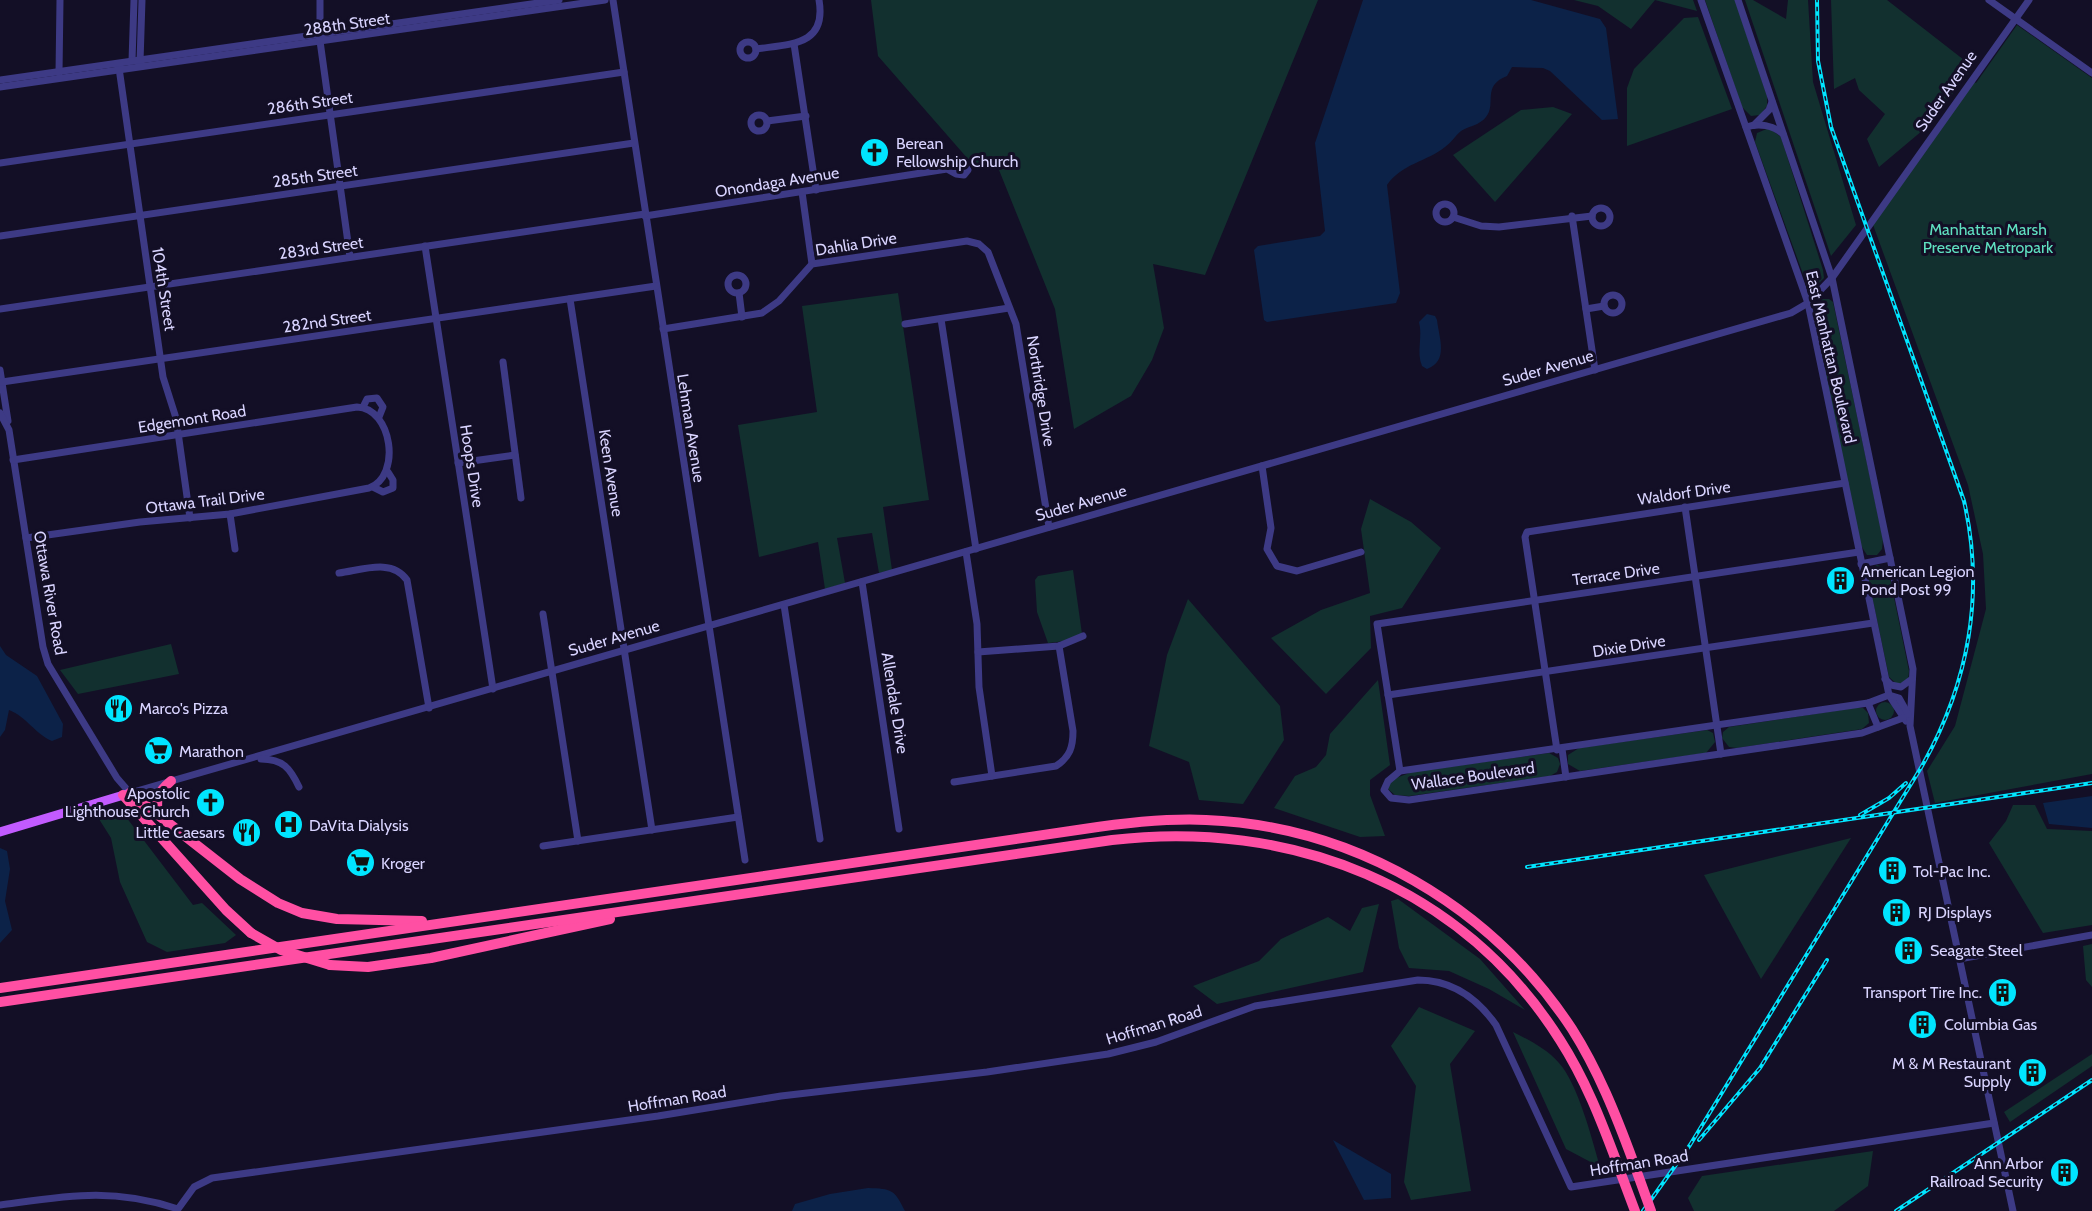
<svg xmlns="http://www.w3.org/2000/svg" width="2092" height="1211" viewBox="0 0 2092 1211" font-family="Cabin,sans-serif">
<rect width="100%" height="100%" fill="#130f26"/>
<!-- green -->
<g fill="#12302f">
<polygon points="871,0 1318,0 1205,275 1153,264 1164,328 1152,360 1131,396 1074,429 1055,309 997,165 975,167 878,56"/>
<polygon points="1574,0 1655,0 1631,29 1598,6"/>
<polygon points="1655,0 1693,0 1697,11"/>
<polygon points="1705,0 1735,0 1767,96 1767,106 1760,115 1751,116 1742,107"/>
<polygon points="1745,0 1753,0 1786,19 1788,0 1808,0 1813,82 1856,225 1831,256"/>
<polygon points="1831,0 1887,0 1973,67 1929,125 1879,167 1867,139 1885,114 1859,90 1855,78 1834,89"/>
<polygon points="1698,17 1732,109 1627,146 1627,88 1634,69 1684,18"/>
<polygon points="2017,25 2092,78 2092,774 1935,803 1927,771 1955,726 1986,609 1983,554 1968,485 1872,222 1972,81 1976,83"/>
<polygon points="1553,107 1572,114 1495,202 1453,155 1521,110"/>
<polygon points="1769,128 1781,137 1823,270 1824,278 1815,287 1807,285 1755,142 1757,133"/>
<polygon points="898,293 929,500 883,507 892,570 879,573 872,533 837,538 845,583 825,589 818,542 759,557 738,425 817,412 802,306"/>
<polygon points="1822,299 1829,299 1833,302 1883,539 1882,549 1877,555 1867,555 1860,544 1813,312"/>
<polygon points="1370,499 1411,522 1441,548 1402,608 1370,616 1371,648 1326,694 1271,638 1321,610 1370,593 1361,529"/>
<polygon points="1877,565 1884,567 1889,573 1909,671 1908,680 1898,685 1889,677 1868,577 1870,569"/>
<polygon points="1073,570 1082,634 1065,641 1048,643 1037,612 1035,580 1038,576"/>
<polygon points="1188,599 1280,706 1284,740 1243,804 1199,800 1189,762 1149,746 1167,655"/>
<polygon points="171,644 179,674 78,694 60,670"/>
<polygon points="1378,680 1390,765 1370,780 1370,795 1385,836 1360,837 1274,808 1295,776 1316,767 1326,755 1330,734"/>
<circle cx="1885" cy="711" r="9"/>
<polygon points="1854,708 1863,708 1868,713 1869,723 1862,729 1737,748 1729,747 1722,738 1723,732 1729,727"/>
<polygon points="1707,730 1713,733 1715,742 1706,753 1580,771 1568,764 1568,755 1579,748"/>
<polygon points="1549,753 1558,758 1560,764 1557,772 1550,776 1409,796 1395,795 1388,789 1389,784 1396,778 1412,772"/>
<polygon points="2013,805 2035,805 2047,829 2092,831 2092,925 2043,933 1989,843 2006,821"/>
<polygon points="123,813 193,905 202,903 236,935 225,943 167,952 147,942 120,882 111,838 99,819"/>
<polygon points="1851,838 1761,979 1704,875"/>
<polygon points="1398,899 1480,959 1525,1010 1489,989 1449,971 1409,968 1399,948 1391,901"/>
<polygon points="1379,904 1363,972 1217,1004 1193,986 1259,961 1281,939 1328,917 1350,931 1362,908"/>
<polygon points="2092,944 2092,987 2086,980 2083,946"/>
<polygon points="1419,1007 1475,1031 1450,1064 1471,1191 1411,1200 1404,1182 1416,1086 1391,1046"/>
<path d="M1513,1032c16,8 34,17 46,31 19,21 33,76 41,104l-34,-18z"/>
<polygon points="2092,1054 2092,1066 2010,1122 2004,1112"/>
<polygon points="1873,1151 1868,1186 1834,1211 1694,1211 1688,1198 1702,1176"/>
</g>
<!-- water -->
<g fill="#0c2248">
<path d="M1363,0h168l69,19 6,9 12,91 -16,1 -52,-49 -7,-3 -31,-1 -5,9c-26,10 -10,28 -21,41 -6,8 -17,9 -25,14 -6,5 -10,12 -16,16 -17,14 -44,17 -58,38l13,108 -4,10 -129,19 -3,-2 -10,-70 4,-4 62,-10 5,-5 -10,-88z"/>
<path d="M1427,314l8,2 2,4c2,18 12,41 -10,49l-5,-3c-6,-14 1,-29 -3,-44z"/>
<path d="M0,646l6,9 31,21 26,48 -1,13 -10,4c-18,-8 -25,-24 -43,-31l-4,20 -5,7z"/>
<polygon points="2092,796 2092,828 2049,824 2043,803"/>
<polygon points="0,848 7,851 10,869 5,901 12,930 0,943"/>
<polygon points="1333,1140 1391,1174 1391,1198 1364,1200"/>
<path d="M868,1188c24,1 26,1 37,23h-113l3,-7 35,-10z"/>
</g>
<g fill="none" stroke-linecap="round" stroke-linejoin="round">
<!-- minor -->
<g stroke="#3d3a85" stroke-width="7">
<polyline points="320,0 320,41 350,257"/>
<polyline points="613,0 745,860"/>
<polyline points="1701,0 1808,303 1889,695 1906,721"/>
<polyline points="1738,0 1832,278 1913,669 1910,726 2013,1211"/>
<polyline points="1989,0 2092,73"/>
<circle cx="748" cy="50" r="8"/>
<polyline points="794,44 816,190"/>
<path d="M756,49c34,-5 71,-3 63,-49"/>
<polyline points="132,61 134,0"/>
<polyline points="140,62 142,0"/>
<polyline points="119,68 163,377 176,418 190,518"/>
<polyline points="59,73 60,0"/>
<polyline points="0,80 559,0"/>
<polyline points="0,87 605,0"/>
<circle cx="759" cy="123" r="8"/>
<polyline points="767,121 806,116"/>
<polyline points="1754,125 1769,110 1772,102"/>
<path d="M1746,127c13,-4 27,-2 37,7"/>
<polyline points="0,163 624,72"/>
<polyline points="802,192 812,264"/>
<circle cx="1445" cy="213" r="9"/>
<circle cx="1601" cy="217" r="9"/>
<polyline points="645,216 947,169 956,174 964,175 968,170 965,165 947,169"/>
<polyline points="1572,216 1595,370"/>
<polyline points="1453,217 1481,226 1499,227 1592,216"/>
<polyline points="0,236 634,143"/>
<polyline points="425,246 493,689"/>
<circle cx="737" cy="284" r="9"/>
<polyline points="739,293 742,317"/>
<circle cx="1613" cy="304" r="9"/>
<polyline points="570,299 652,830"/>
<polyline points="0,309 645,214"/>
<polyline points="1586,309 1604,306"/>
<polyline points="941,319 976,549"/>
<polyline points="905,324 1009,308"/>
<polyline points="663,329 762,313 779,301 812,264 967,241 979,244 988,252 1016,324 1049,527"/>
<polyline points="503,362 521,498"/>
<polyline points="0,370 8,421"/>
<polyline points="2,382 656,286"/>
<polyline points="363,407 367,399 377,398 383,407 379,417"/>
<polyline points="0,413 9,430 43,647 48,664 117,778 130,793 1791,313 1808,303 1832,278 2029,0"/>
<path d="M13,460l344,-53c35,1 45,69 12,81l-139,26 -90,8 -114,16"/>
<polyline points="458,463 515,455"/>
<polyline points="1262,466 1271,528 1267,549 1277,566 1297,571 1361,552"/>
<polyline points="373,487 383,492 393,488 393,480 388,472"/>
<polyline points="1685,507 1721,754"/>
<polyline points="230,514 235,549"/>
<polyline points="966,552 977,624 979,687 992,776"/>
<polyline points="1861,564 1890,558"/>
<path d="M339,573c23,-3 53,-15 68,7l22,128"/>
<polyline points="862,582 899,829"/>
<polyline points="784,605 820,839"/>
<polyline points="543,614 578,841"/>
<polyline points="978,652 1059,646 1083,636"/>
<polyline points="1885,679 1891,685 1901,687 1912,679"/>
<polyline points="1388,695 1873,623"/>
<polyline points="1868,703 1878,727"/>
<polyline points="1903,718 1862,733 1409,800 1391,798 1384,790 1388,781 1400,771 1868,703 1889,695 1899,698 1908,714"/>
<polyline points="1562,749 1566,777"/>
<polyline points="1557,750 1525,537 1527,532 1845,483"/>
<path d="M261,759c22,0 29,9 38,28"/>
<polyline points="1400,771 1377,624 1859,552"/>
<path d="M954,782l102,-16c14,-9 17,-19 17,-35l-14,-85"/>
<polyline points="543,846 738,817"/>
<polyline points="1959,959 2092,935"/>
<path d="M0,1205c67,-9 111,-18 178,4l16,-22 18,-9 446,-62 123,-20 206,-24 121,-18 48,-12 99,-36 163,-26c34,0 59,18 78,45l75,162 423,-64"/>
</g>
<!-- major -->
<polyline stroke="#c25bff" stroke-width="9" points="0,832 127,794"/>
<!-- highway -->
<g stroke="#ff4fa3" stroke-width="10">
<polyline points="130,793 240,879 278,903 302,913 337,919 422,921"/>
<polyline points="123,795 226,910 251,933"/>
<path d="M160,816c-7,-15 -1,-25 11,-35"/>
<polyline points="330,965 368,967 431,958 610,919"/>
<path d="M0,988l1084,-159c40,-6 81,-11 122,-9 148,6 285,86 366,209 26,41 44,86 61,132"/>
<path d="M0,1002l1112,-162c178,-21 350,45 448,200 25,39 41,80 57,123"/>
</g>
<defs>
<g id="rail">
<polyline points="1860,815 1889,798 1906,783"/>
<polyline points="1527,867 2092,783"/>
<polyline points="1699,1140 1760,1068 1827,960"/>
<path d="M1643,1211l47,-66 232,-379c47,-83 63,-173 42,-265l-133,-374 -13,-66 -1,-61"/>
<polyline points="1896,1211 2092,1080"/>
</g>
</defs>
<!-- rail casing -->
<use href="#rail" stroke="#00e5ff" stroke-width="4"/>
<!-- rail -->
<use href="#rail" stroke="#130f26" stroke-width="1.5" stroke-dasharray="4.5" stroke-linecap="butt"/>
<!-- highway-bridge -->
<g stroke="#ff4fa3" stroke-width="10">
<polyline points="251,933 281,950 330,965"/>
<polyline points="1633,1161 1651,1211"/>
<polyline points="1617,1163 1635,1211"/>
</g>
</g>
<!-- icons -->
<defs>
<symbol id="church-disc" viewBox="-11 -11 22 22"><circle r="9.5" fill="#00e5ff" stroke="#130f26"/><path d="M-1.2-6h2.4v3.5h3.3v2.4h-3.3V6h-2.4V-.1h-3.3v-2.4h3.3Z" fill="#111"/></symbol>
<symbol id="building-disc" viewBox="-11 -11 22 22"><circle r="9.5" fill="#00e5ff" stroke="#130f26"/><path d="M-4-6H4V6H1V3H-1V6H-4ZM-2.5-4.3h1.7v1.8h-1.7ZM.8-4.3h1.7v1.8H.8ZM-2.5-1h1.7V.8h-1.7ZM.8-1h1.7V.8H.8Z" fill="#111"/></symbol>
<symbol id="restaurant-disc" viewBox="-11 -11 22 22"><circle r="9.5" fill="#00e5ff" stroke="#130f26"/><path d="M-5-6h1v4h1v-4h1v4h1v-4h1v5L-1.5 .5V6h-2V.5L-5-1ZM5-6V6H3V1.5H1.5Q1.5-4 5-6Z" fill="#111"/></symbol>
<symbol id="supermarket-disc" viewBox="-11 -11 22 22"><circle r="9.5" fill="#00e5ff" stroke="#130f26"/><path d="M-6-5.5h2.5l.6 2H6L4.5 2H-2.5L-4.4-4H-6ZM-1.5 3.2a1.3 1.3 0 1 0 .1 0ZM3 3.2a1.3 1.3 0 1 0 .1 0Z" fill="#111"/></symbol>
<symbol id="hospital-disc" viewBox="-11 -11 22 22"><circle r="9.5" fill="#00e5ff" stroke="#130f26"/><path d="M-5-5h3v3.5h4V-5h3V5h-3V1.5h-4V5h-3Z" fill="#111"/></symbol>
</defs>
<g fill-rule="evenodd">
<use href="#church-disc" x="858" y="136" width="33" height="33"/>
<use href="#building-disc" x="1824" y="564" width="33" height="33"/>
<use href="#restaurant-disc" x="102" y="692" width="33" height="33"/>
<use href="#supermarket-disc" x="142" y="734" width="33" height="33"/>
<use href="#church-disc" x="194" y="786" width="33" height="33"/>
<use href="#hospital-disc" x="272" y="808" width="33" height="33"/>
<use href="#restaurant-disc" x="230" y="816" width="33" height="33"/>
<use href="#supermarket-disc" x="344" y="846" width="33" height="33"/>
<use href="#building-disc" x="1876" y="854" width="33" height="33"/>
<use href="#building-disc" x="1880" y="896" width="33" height="33"/>
<use href="#building-disc" x="1892" y="934" width="33" height="33"/>
<use href="#building-disc" x="1986" y="976" width="33" height="33"/>
<use href="#building-disc" x="1906" y="1008" width="33" height="33"/>
<use href="#building-disc" x="2016" y="1056" width="33" height="33"/>
<use href="#building-disc" x="2048" y="1156" width="33" height="33"/>
</g>
<g text-anchor="middle" dominant-baseline="central" stroke-width="6" stroke-linejoin="round" paint-order="stroke">
<!-- street labels -->
<g font-size="16" fill="#d9d4ff" stroke="#130f26">
<text transform="translate(347 24) rotate(-8)">288th Street</text>
<text transform="translate(1946 91) rotate(-55)">Suder Avenue</text>
<text transform="translate(310 103) rotate(-8)">286th Street</text>
<text transform="translate(315 176) rotate(-8)">285th Street</text>
<text transform="translate(777 182) rotate(-9)">Onondaga Avenue</text>
<text transform="translate(856 244) rotate(-9)">Dahlia Drive</text>
<text transform="translate(321 248) rotate(-8)">283rd Street</text>
<text transform="translate(164 289) rotate(81)">104th Street</text>
<text transform="translate(327 321) rotate(-8)">282nd Street</text>
<text transform="translate(1831 357) rotate(77)">East Manhattan Boulevard</text>
<text transform="translate(1548 368) rotate(-16)">Suder Avenue</text>
<text transform="translate(1041 391) rotate(81)">Northridge Drive</text>
<text transform="translate(192 419) rotate(-9)">Edgemont Road</text>
<text transform="translate(691 428) rotate(81)">Lehman Avenue</text>
<text transform="translate(472 466) rotate(81)">Hoops Drive</text>
<text transform="translate(611 473) rotate(81)">Keen Avenue</text>
<text transform="translate(1684 493) rotate(-8)">Waldorf Drive</text>
<text transform="translate(205 501) rotate(-7)">Ottawa Trail Drive</text>
<text transform="translate(1081 503) rotate(-16)">Suder Avenue</text>
<text transform="translate(1616 574) rotate(-8)">Terrace Drive</text>
<text transform="translate(50 593) rotate(80)">Ottawa River Road</text>
<text transform="translate(614 638) rotate(-16)">Suder Avenue</text>
<text transform="translate(1629 646) rotate(-9)">Dixie Drive</text>
<text transform="translate(895 703) rotate(81)">Allendale Drive</text>
<text transform="translate(1473 776) rotate(-8)">Wallace Boulevard</text>
<text transform="translate(1154 1025) rotate(-17)">Hoffman Road</text>
<text transform="translate(677 1099) rotate(-9)">Hoffman Road</text>
<text transform="translate(1639 1163) rotate(-9)">Hoffman Road</text>
</g>
<!-- poi labels -->
<g font-size="16" fill="#d9d4ff" stroke="#130f26" text-anchor="start">
<text x="896" y="143">Berean<tspan x="896" dy="18">Fellowship Church</tspan></text>
<text x="1861" y="571">American Legion<tspan x="1861" dy="18">Pond Post 99</tspan></text>
<text x="139" y="708">Marco's Pizza</text>
<text x="179" y="751">Marathon</text>
<text x="190" y="793" text-anchor="end">Apostolic<tspan x="190" dy="18">Lighthouse Church</tspan></text>
<text x="309" y="825">DaVita Dialysis</text>
<text x="225" y="832" text-anchor="end">Little Caesars</text>
<text x="381" y="863">Kroger</text>
<text x="1913" y="871">Tol-Pac Inc.</text>
<text x="1918" y="912">RJ Displays</text>
<text x="1930" y="950">Seagate Steel</text>
<text x="1982" y="992" text-anchor="end">Transport Tire Inc.</text>
<text x="1944" y="1024">Columbia Gas</text>
<text x="2011" y="1063" text-anchor="end">M &amp; M Restaurant<tspan x="2011" dy="18">Supply</tspan></text>
<text x="2043" y="1163" text-anchor="end">Ann Arbor<tspan x="2043" dy="18">Railroad Security</tspan></text>
</g>
<!-- park labels -->
<g font-size="16" fill="#5fe0c0" stroke="#130f26">
<text x="1988" y="229">Manhattan Marsh<tspan x="1988" dy="18">Preserve Metropark</tspan></text>
</g>
</g>
</svg>
